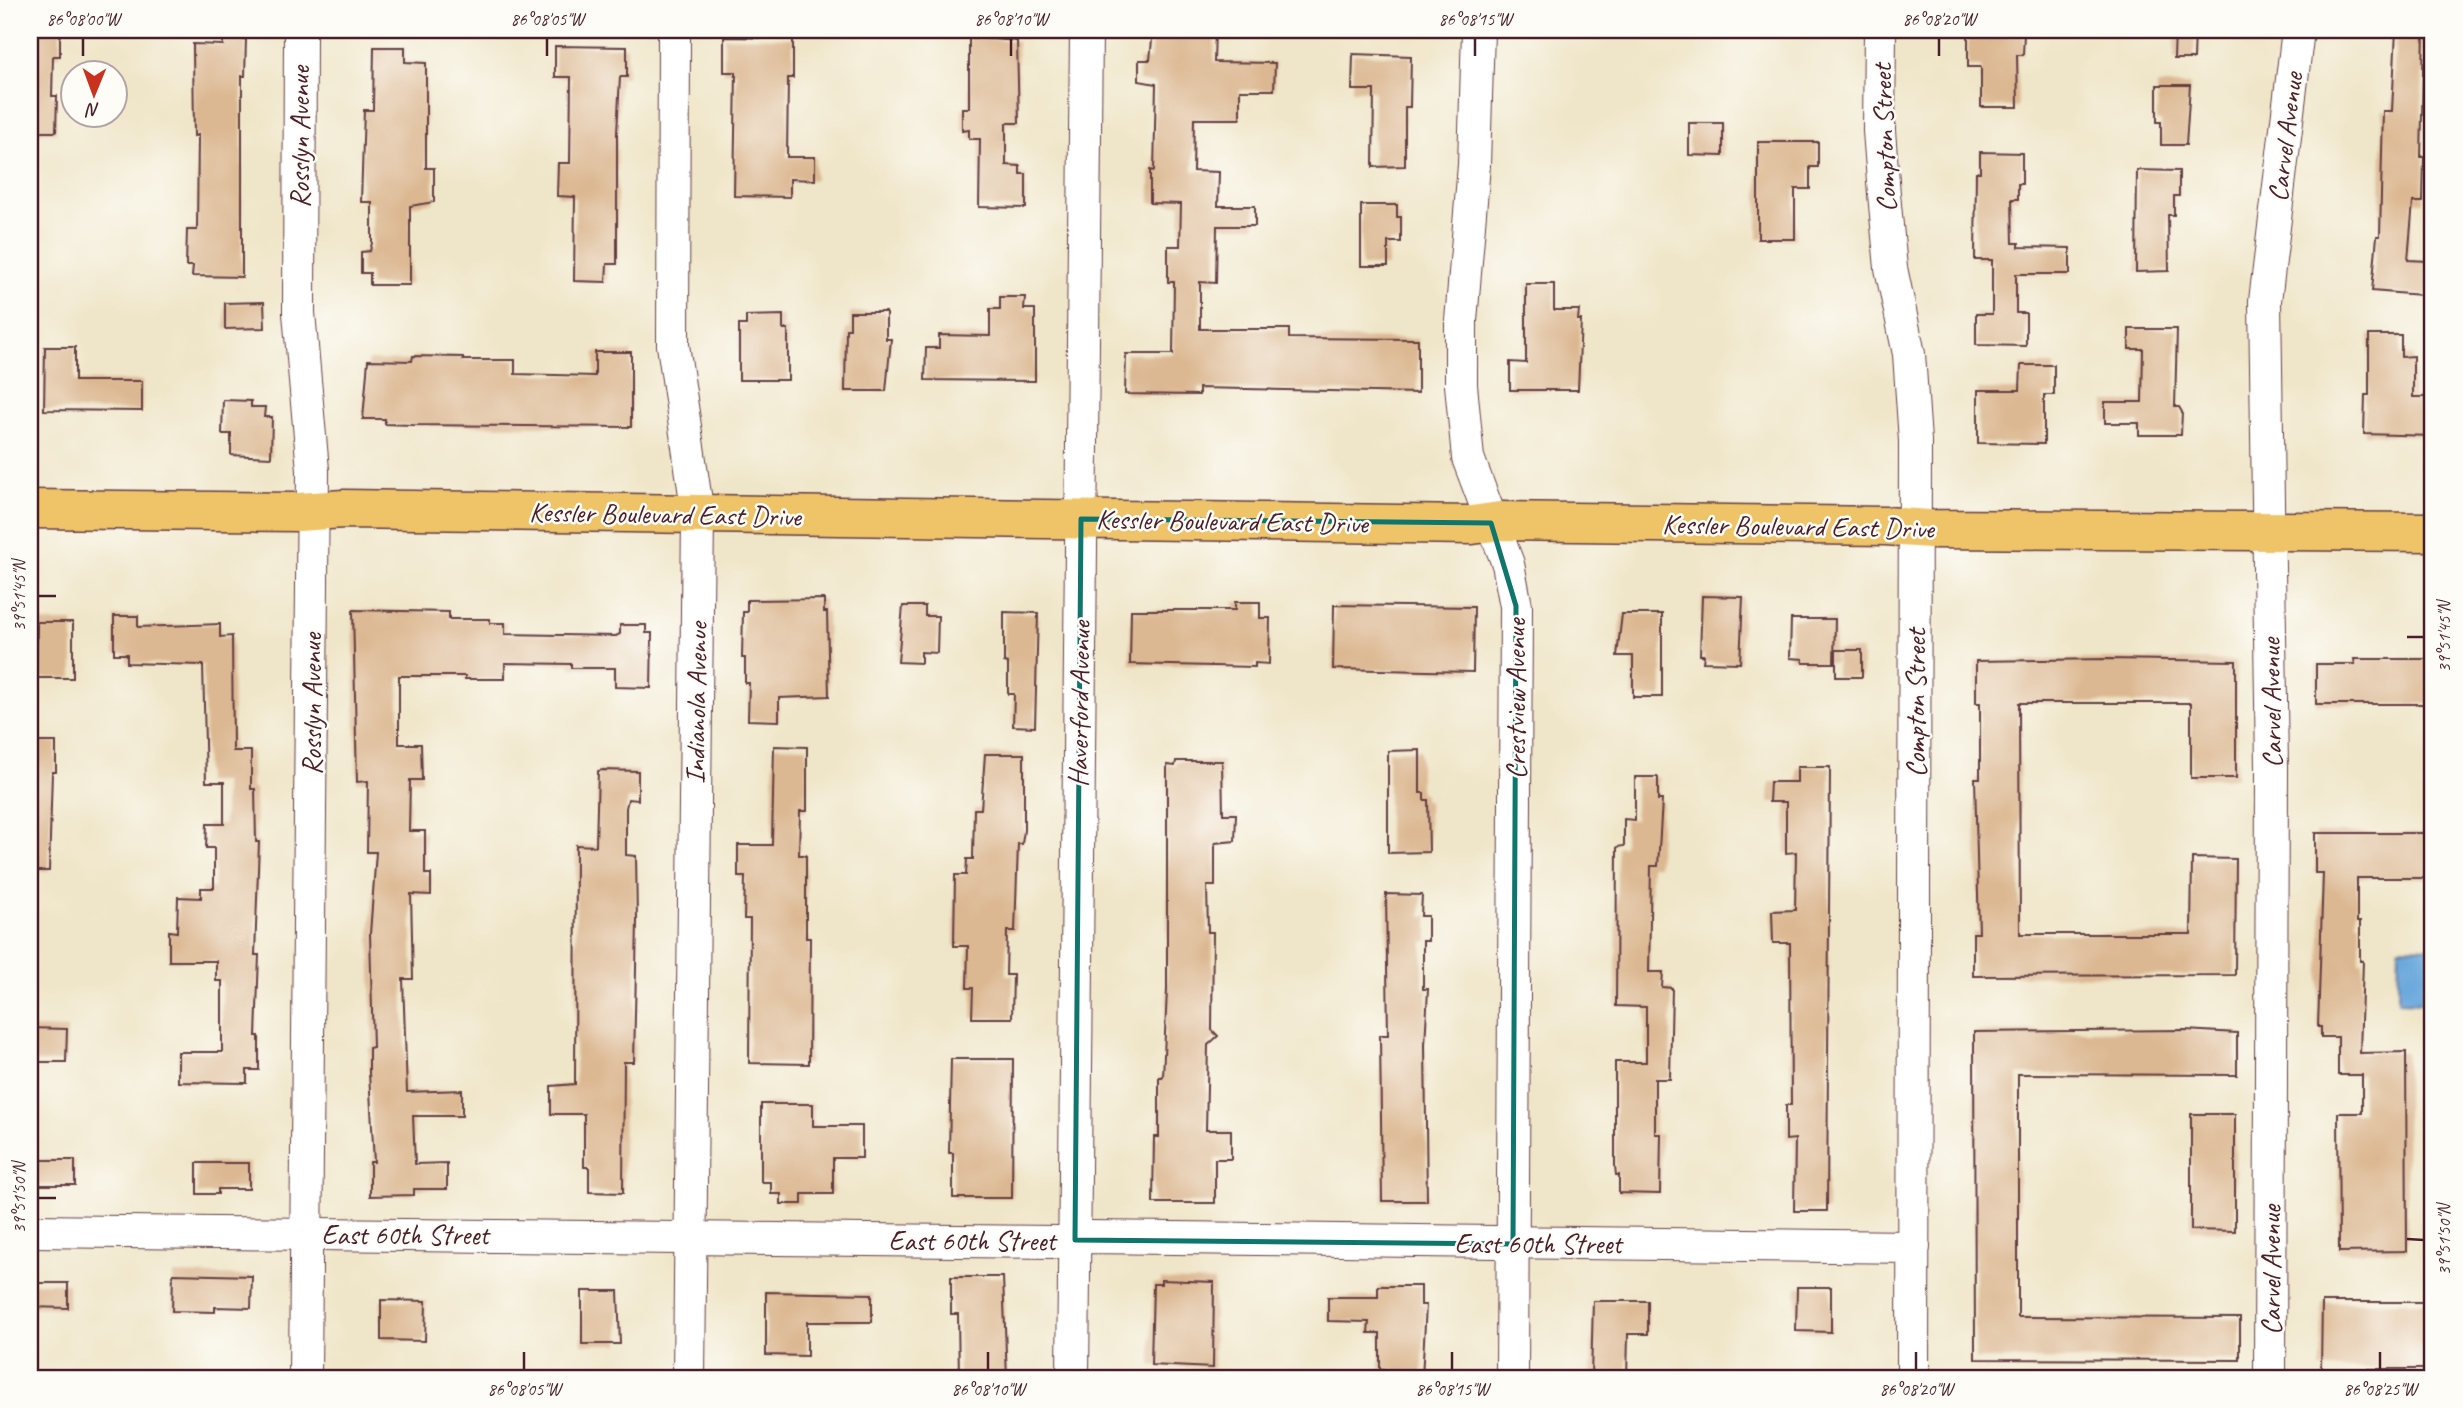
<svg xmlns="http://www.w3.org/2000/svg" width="2463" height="1408" viewBox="0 0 2463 1408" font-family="Caveat,sans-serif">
<rect width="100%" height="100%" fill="#fdfcf7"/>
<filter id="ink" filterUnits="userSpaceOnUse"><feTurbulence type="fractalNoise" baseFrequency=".0143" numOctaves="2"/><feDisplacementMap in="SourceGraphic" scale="14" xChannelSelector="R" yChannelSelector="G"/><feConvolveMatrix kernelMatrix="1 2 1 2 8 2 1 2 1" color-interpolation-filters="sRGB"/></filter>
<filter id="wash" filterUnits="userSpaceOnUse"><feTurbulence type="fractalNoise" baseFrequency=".00686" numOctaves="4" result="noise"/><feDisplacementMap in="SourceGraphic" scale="28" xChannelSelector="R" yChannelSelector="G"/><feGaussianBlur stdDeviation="1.57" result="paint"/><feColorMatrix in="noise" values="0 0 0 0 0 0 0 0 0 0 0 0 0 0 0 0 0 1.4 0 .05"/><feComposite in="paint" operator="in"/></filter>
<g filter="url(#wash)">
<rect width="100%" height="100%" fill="#efe5c8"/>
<!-- water -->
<polygon fill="#6aa8dc" stroke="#5a6484" stroke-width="2" points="2399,947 2433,948 2433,1003 2398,1002"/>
<g id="blocks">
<!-- building -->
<g fill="#dcb892">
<polygon points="30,30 60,30 60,56 53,56 52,96 57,96 56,132 30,132"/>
<polygon points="1153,30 1215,30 1214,62 1275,63 1274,90 1240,90 1240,119 1194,119 1193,171 1219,172 1218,206 1255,206 1255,226 1217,226 1216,283 1200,282 1200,329 1289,329 1289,338 1418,339 1418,393 1199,388 1199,395 1125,394 1126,354 1173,354 1174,282 1168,282 1168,246 1180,246 1181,204 1150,203 1150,170 1154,171 1156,84 1139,81 1139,60 1150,60"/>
<polygon points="2175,30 2195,30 2194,59 2174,59"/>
<polygon points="2396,30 2424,30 2421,157 2424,157 2423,202 2413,202 2408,260 2428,261 2427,269 2433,269 2433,296 2372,291 2377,236 2380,236 2383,111 2392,111"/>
<polygon points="1968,33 2024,33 2023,55 2017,55 2018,107 1981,107 1981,67 1968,67"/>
<polygon points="724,37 793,38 793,78 788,78 787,157 815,157 815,180 790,179 790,197 734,196 736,72 724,72"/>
<polygon points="969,37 1017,41 1019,123 1006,123 1006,165 1020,166 1020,174 1026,174 1026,208 979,207 980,139 969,139 969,130 962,131 962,108 969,108"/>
<polygon points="223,39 246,39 245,76 242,76 242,277 192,276 193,266 186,266 187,230 197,230 198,135 194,136 193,44 223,45"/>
<polygon points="555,46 627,47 627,77 620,77 617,133 617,264 607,264 606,282 574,281 575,197 557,196 558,163 570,163 571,77 555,77"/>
<polygon points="374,47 405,47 405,62 426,63 426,168 434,168 434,202 410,206 410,285 370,285 370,273 361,273 361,252 370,251 372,243 372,202 361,202 364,110 373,110"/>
<polygon points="1353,54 1411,56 1410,107 1405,107 1405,166 1373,167 1374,90 1352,90"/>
<polygon points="2157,85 2190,85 2186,145 2161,145 2161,122 2157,122"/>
<polygon points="1689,123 1723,123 1723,156 1689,155"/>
<polygon points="1758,142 1818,142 1818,167 1810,167 1810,189 1795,189 1795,239 1758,239"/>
<polygon points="1980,152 2022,153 2022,184 2018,184 2018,199 2012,199 2013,243 2019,243 2019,247 2070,248 2070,274 2016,274 2016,313 2026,313 2026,346 1976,345 1976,314 1992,314 1992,260 1975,260 1976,172 1980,172"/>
<polygon points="2137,170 2179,171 2179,196 2174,196 2174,215 2168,215 2169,271 2136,272"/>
<polygon points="1361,205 1397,205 1397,217 1401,217 1401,242 1388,242 1388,266 1361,266"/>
<polygon points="1526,284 1554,284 1554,310 1579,310 1578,320 1581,320 1578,390 1510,390 1510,362 1526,363"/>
<polygon points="1000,297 1025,297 1024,309 1035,309 1035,381 925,380 926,348 939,348 939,335 990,336 990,309 1000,309"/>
<polygon points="264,302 265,328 225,329 225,303"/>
<polygon points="850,312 886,312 886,339 891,339 886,391 845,391 846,329 850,329"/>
<polygon points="783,315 783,329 788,329 788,380 739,380 739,325 746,325 746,316"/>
<polygon points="2129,329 2177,329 2175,407 2179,407 2182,412 2181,435 2139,435 2139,423 2105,423 2105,402 2142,402 2143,349 2129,349"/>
<polygon points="2369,335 2401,335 2401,357 2413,356 2413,397 2433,397 2433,436 2364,434 2365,395 2369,395"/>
<polygon points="45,347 75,347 75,381 142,381 142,411 44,410"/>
<polygon points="595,352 631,352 631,427 412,425 385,424 385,419 363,419 368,360 412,361 413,356 463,357 463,360 515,360 515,374 595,376"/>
<polygon points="2021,365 2054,365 2054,395 2044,395 2044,444 1978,443 1978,390 2020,390"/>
<polygon points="223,400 251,401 251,407 265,407 264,417 272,417 271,457 231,455 231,434 222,434"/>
<polygon points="1702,596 1743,597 1740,663 1703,662 1704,655 1700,655"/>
<polygon points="824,599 824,612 827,612 829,696 779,698 779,721 748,720 749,683 745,683 745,658 742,658 743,612 747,612 747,600"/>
<polygon points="1235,602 1260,602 1260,618 1270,618 1269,664 1255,663 1255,667 1130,664 1131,610 1235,610"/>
<polygon points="1334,605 1474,607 1473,672 1333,669"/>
<polygon points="903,606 925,606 925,616 938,616 937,653 921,652 921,663 898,662"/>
<polygon points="353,610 449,612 449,619 490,619 490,623 505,623 505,634 616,636 620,634 620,625 646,625 646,633 652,633 651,688 615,687 615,668 571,668 571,664 505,663 505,679 465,679 465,676 399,676 399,744 421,744 422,780 410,780 409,831 425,831 425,874 431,874 431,895 411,894 413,979 403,979 407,1092 462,1090 462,1116 413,1116 415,1164 447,1163 447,1189 414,1189 414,1195 370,1196 370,1162 374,1162 369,1073 369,1048 373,1047 370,934 376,852 367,852 368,781 357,782"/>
<polygon points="1004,612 1038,613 1035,727 1013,726 1014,694 1008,694 1008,663 1004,662"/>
<polygon points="1622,614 1662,614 1662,697 1633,697 1633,656 1617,656"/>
<polygon points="114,616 138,616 138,627 220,624 220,637 232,636 233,751 251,751 251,789 255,789 256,842 259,842 255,955 259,955 256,1036 259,1036 259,1070 247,1070 247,1083 178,1082 178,1052 222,1052 222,981 216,981 216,961 169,961 169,931 177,932 178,897 201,898 201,888 214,888 214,848 206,848 207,824 224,824 224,782 206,782 203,665 127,663 127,654 114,654"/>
<polygon points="1791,619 1835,619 1834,663 1803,663 1803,659 1790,658"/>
<polygon points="37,622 73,622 73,678 36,678"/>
<rect x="1836" y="650" width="26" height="27"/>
<polygon points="2106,659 2236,661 2236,778 2191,778 2191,703 2019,703 2020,934 2191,934 2192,858 2236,859 2235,975 1973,976 1973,933 1979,933 1975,778 1980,778 1980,703 1976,703 1976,661"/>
<polygon points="2354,659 2433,659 2433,704 2316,704 2316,664 2355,664"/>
<polygon points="30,742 56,742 56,772 52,772 49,871 30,871"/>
<polygon points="774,746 807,747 807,811 800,811 799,855 806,855 806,938 810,938 809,1064 749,1063 750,919 744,919 745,877 738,877 738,845 772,845"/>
<polygon points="1420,750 1420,793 1424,793 1424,800 1428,800 1429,852 1388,853 1388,751"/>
<polygon points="985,754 1024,754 1024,830 1022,844 1018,844 1015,931 1007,931 1006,975 1013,975 1012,1018 972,1018 973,988 967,988 968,946 954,946 955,875 966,875 967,859 973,859 974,809 981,809"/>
<polygon points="1176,761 1222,761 1223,814 1236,814 1235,841 1215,843 1215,886 1207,886 1208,932 1213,932 1212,1030 1218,1036 1208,1045 1206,1130 1231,1130 1231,1159 1215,1159 1215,1203 1153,1203 1154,1137 1159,1137 1159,1077 1163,1077 1167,990 1167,765 1175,766"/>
<polygon points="1797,767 1830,767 1827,1211 1794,1211 1795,1139 1786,1140 1786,1105 1791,1105 1790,943 1773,943 1772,911 1795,910 1796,852 1786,853 1786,802 1769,802 1770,782 1797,782"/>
<polygon points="603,770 638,771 638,800 628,799 626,808 626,855 636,856 637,921 634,1062 624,1062 623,1193 589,1192 589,1167 584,1167 584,1114 551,1114 551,1086 575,1084 576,845 596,846 598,771"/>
<polygon points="1635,777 1658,777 1658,800 1662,800 1658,866 1651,866 1649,972 1663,972 1662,987 1672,988 1670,1079 1655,1079 1655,1134 1661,1134 1660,1194 1619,1193 1619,1175 1616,1175 1615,1166 1615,1062 1646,1062 1646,1007 1616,1006 1617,847 1624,846 1624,819 1635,820"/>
<polygon points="2315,833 2433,833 2433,878 2357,878 2357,922 2360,922 2360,961 2363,961 2360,1053 2406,1052 2407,1251 2339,1252 2338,1113 2362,1113 2362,1075 2338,1075 2338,1037 2321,1037 2321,1027 2318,1027 2323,873 2315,873"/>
<polygon points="1386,894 1422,895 1421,916 1428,916 1428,941 1423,941 1423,989 1428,989 1425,1045 1427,1201 1382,1201 1380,1035 1388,1035"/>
<polygon points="30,1028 67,1029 66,1062 30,1062"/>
<polygon points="2185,1030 2237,1033 2237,1075 2018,1074 2018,1317 2240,1318 2240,1360 1975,1359 1974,1032"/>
<polygon points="951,1059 1013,1059 1012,1198 953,1198 953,1153 949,1153"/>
<polygon points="761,1104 813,1104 813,1126 862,1126 862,1158 833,1158 833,1194 802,1194 802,1204 781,1204 781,1194 771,1194 771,1182 761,1182"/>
<polygon points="2191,1114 2235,1114 2235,1231 2191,1230"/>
<rect x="30" y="1160" width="45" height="25"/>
<polygon points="197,1163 249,1163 249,1189 218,1189 218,1194 197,1194"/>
<polygon points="173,1274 252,1276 251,1308 215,1307 215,1312 172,1311"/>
<polygon points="951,1277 1003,1277 1007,1378 959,1378 958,1314 951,1314"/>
<polygon points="1161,1280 1214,1282 1213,1368 1151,1365 1153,1284 1161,1284"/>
<polygon points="30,1283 68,1283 68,1308 30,1307"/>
<polygon points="1378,1286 1421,1286 1421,1305 1426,1305 1422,1378 1390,1378 1390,1370 1380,1370 1380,1333 1368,1333 1369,1322 1328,1321 1328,1297 1378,1297"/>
<polygon points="1797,1287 1831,1287 1831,1332 1796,1331"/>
<polygon points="582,1291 618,1291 620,1344 582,1344"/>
<polygon points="766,1292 872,1294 872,1322 807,1322 807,1356 766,1355"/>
<polygon points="381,1300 426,1301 425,1341 381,1340"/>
<polygon points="1593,1301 1648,1301 1648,1334 1628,1334 1627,1378 1591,1378"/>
<polygon points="2322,1302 2433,1302 2433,1369 2321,1369"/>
</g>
</g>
</g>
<g filter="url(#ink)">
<use href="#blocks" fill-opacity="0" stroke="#633d43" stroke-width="2"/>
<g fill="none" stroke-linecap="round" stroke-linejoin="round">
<defs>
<g id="minor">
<polyline points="300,30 299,313 313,470 305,1378"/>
<polyline points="674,30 673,345 698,515 689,1378"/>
<polyline points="1478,30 1474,165 1461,321 1461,385 1468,458 1508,564 1516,606 1512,1378"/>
<polyline points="1880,30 1879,131 1884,194 1891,268 1909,354 1915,441 1913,1378"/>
<polyline points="30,1231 1059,1242 1089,1237 1914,1247"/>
<polyline points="1073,1378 1086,30"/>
<polyline points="2270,1378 2272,768 2265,301 2298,30"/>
</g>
<polyline id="primary" points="30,509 298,512 344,509 1472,525 1500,521 1886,526 1930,529 2433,532"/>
</defs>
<!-- minor casing -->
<use href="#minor" stroke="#633d43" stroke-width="34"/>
<!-- primary casing -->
<use href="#primary" stroke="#633d43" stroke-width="41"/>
<!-- minor -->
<use href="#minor" stroke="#fff" stroke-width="32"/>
<!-- primary -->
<use href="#primary" stroke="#efc469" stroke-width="38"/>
</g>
</g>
<!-- marked area -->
<path fill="none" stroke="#0f766e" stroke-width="5" stroke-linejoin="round" d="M1081,519l410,4 25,83 -3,638 -438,-4z"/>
<!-- ticks -->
<path fill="none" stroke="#4a1f2b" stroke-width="2.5" d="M83,56v-18M547,56v-18M1011,56v-18M1475,56v-18M1939,56v-18M38,596h18M2407,637h17M38,1198h18M2407,1239l17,1M524,1370v-18M988,1370v-18M1452,1370v-18M1916,1370v-18M2380,1370v-18"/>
<g text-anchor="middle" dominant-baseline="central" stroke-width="5" stroke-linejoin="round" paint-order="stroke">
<!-- street labels -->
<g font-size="28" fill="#4a1f2b" stroke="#fdfcf7">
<text transform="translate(299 137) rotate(-90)">Rosslyn Avenue</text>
<text transform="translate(2285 137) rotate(-83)">Carvel Avenue</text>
<text transform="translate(1884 138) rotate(-92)">Compton Street</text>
<text transform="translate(665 514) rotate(1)">Kessler Boulevard East Drive</text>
<text transform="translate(1232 521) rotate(1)">Kessler Boulevard East Drive</text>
<text transform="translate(1798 526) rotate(1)">Kessler Boulevard East Drive</text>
<text transform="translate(1515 699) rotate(-90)">Crestview Avenue</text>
<text transform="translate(696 703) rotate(-89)">Indianola Avenue</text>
<text transform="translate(1915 703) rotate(-90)">Compton Street</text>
<text transform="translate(2271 703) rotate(-91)">Carvel Avenue</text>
<text transform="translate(311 704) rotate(-90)">Rosslyn Avenue</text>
<text transform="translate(1079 704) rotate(-89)">Haverford Avenue</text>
<text x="405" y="1234">East 60th Street</text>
<text x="972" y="1240">East 60th Street</text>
<text x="1538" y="1243">East 60th Street</text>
<text transform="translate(2270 1270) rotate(-90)">Carvel Avenue</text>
</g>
</g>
<!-- margin -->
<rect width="2463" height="1408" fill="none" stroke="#fdfcf7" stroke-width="77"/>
<!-- north arrow -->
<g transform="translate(94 94) rotate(181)"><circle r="33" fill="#fdfcf7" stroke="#b5a4a5" stroke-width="2"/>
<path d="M0-5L12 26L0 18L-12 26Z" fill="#c8321e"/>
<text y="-10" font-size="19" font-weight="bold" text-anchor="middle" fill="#4a1f2b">N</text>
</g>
<rect x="38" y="38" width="2386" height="1332" fill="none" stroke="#4a1f2b" stroke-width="2.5"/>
<g font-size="18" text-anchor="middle" fill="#4a1f2b">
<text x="83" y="25">86°08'00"W</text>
<text x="547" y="25">86°08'05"W</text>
<text x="1011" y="25">86°08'10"W</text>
<text x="1475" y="25">86°08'15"W</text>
<text x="1939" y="25">86°08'20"W</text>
<text transform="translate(19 596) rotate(-90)" y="6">39°51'45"N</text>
<text transform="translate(2444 637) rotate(-90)" y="6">39°51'45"N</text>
<text transform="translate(19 1198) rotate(-90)" y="6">39°51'50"N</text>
<text transform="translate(2444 1240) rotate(-90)" y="6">39°51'50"N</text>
<text x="524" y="1395">86°08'05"W</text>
<text x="988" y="1395">86°08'10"W</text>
<text x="1452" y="1395">86°08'15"W</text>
<text x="1916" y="1395">86°08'20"W</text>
<text x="2380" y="1395">86°08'25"W</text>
</g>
</svg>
